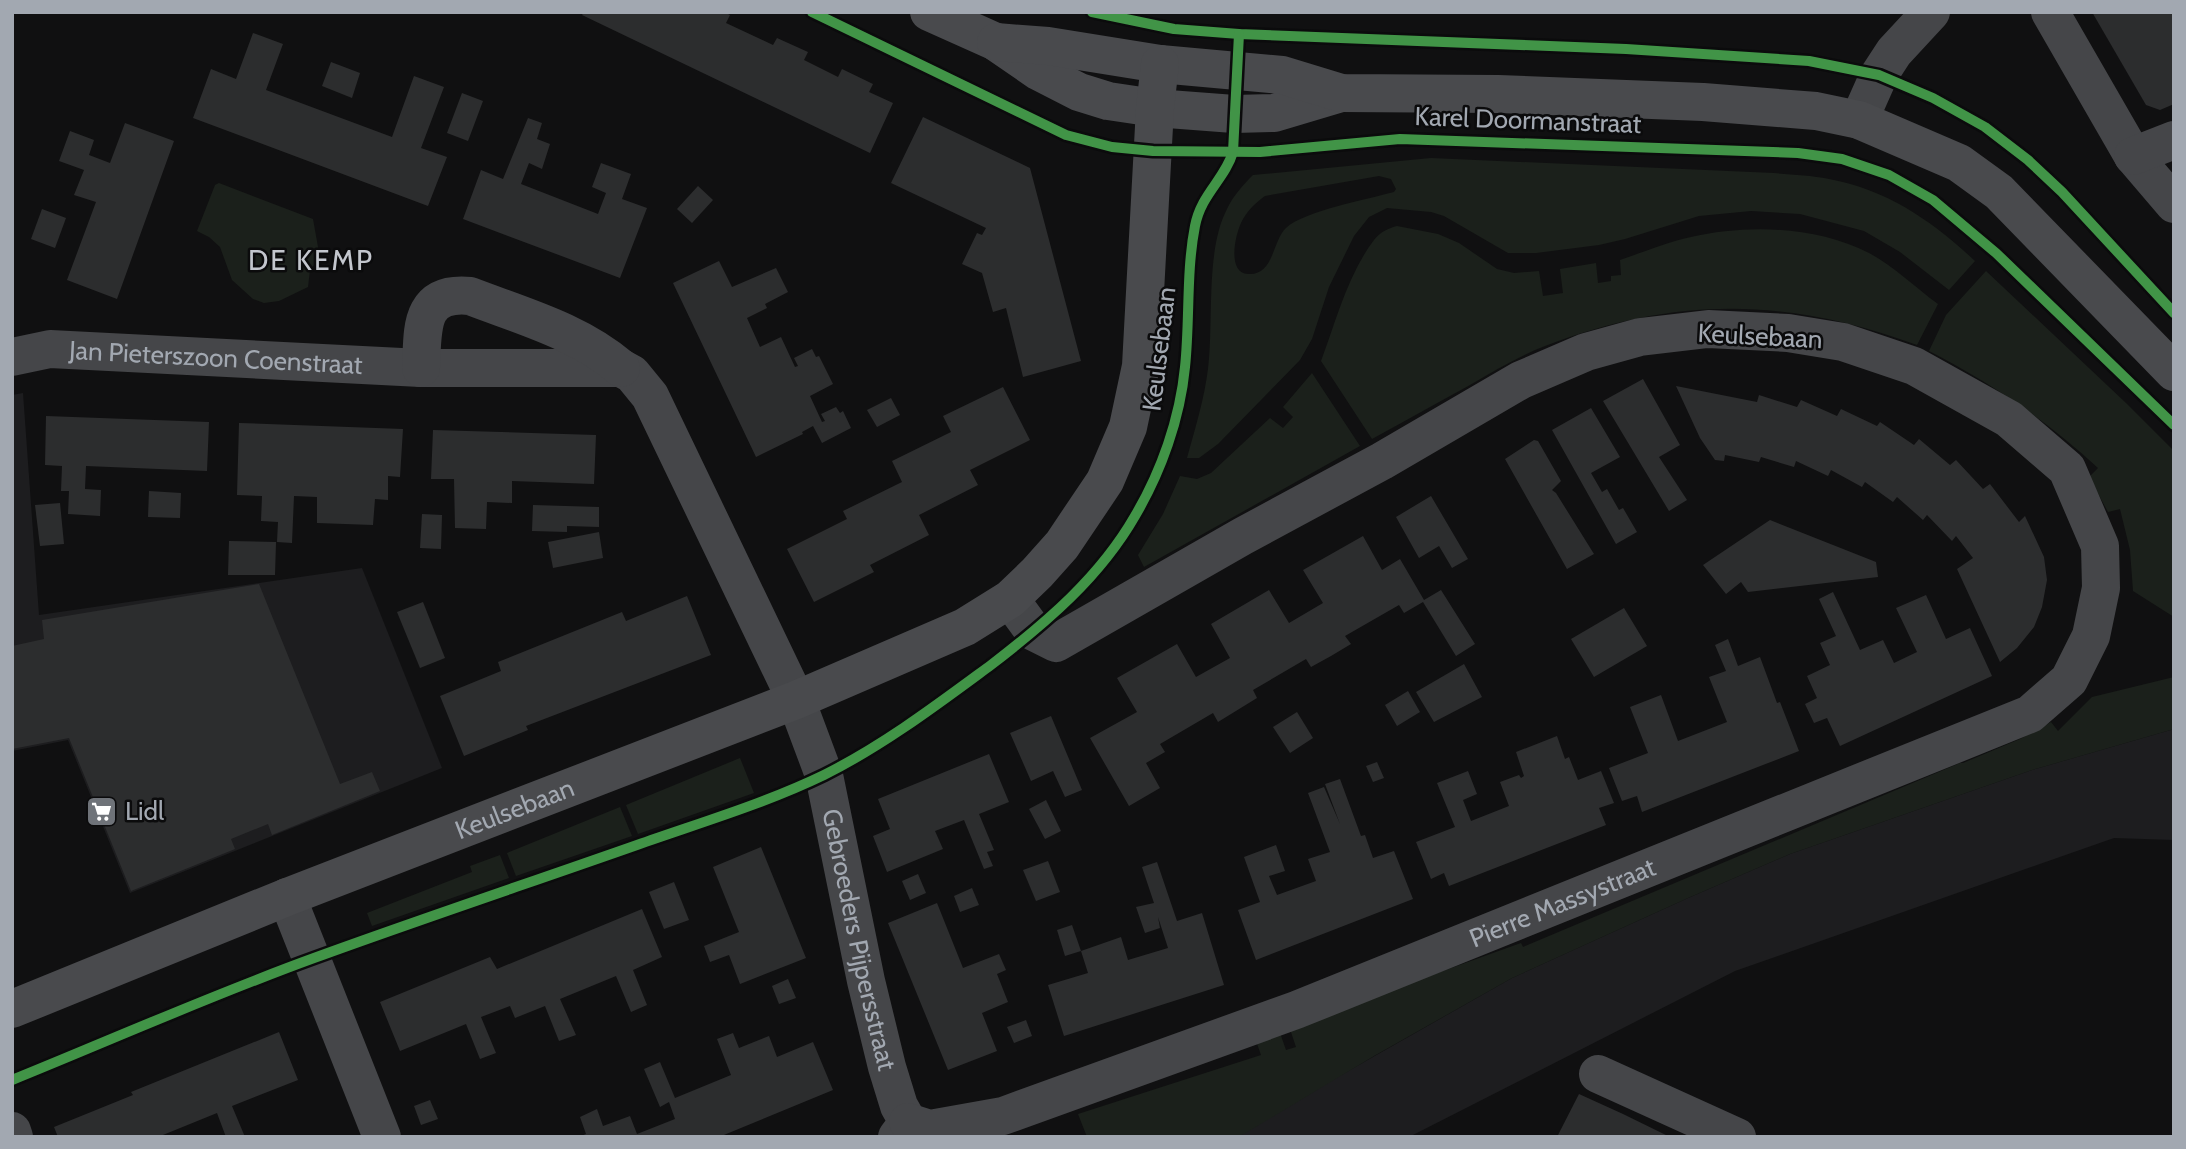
<svg xmlns="http://www.w3.org/2000/svg" width="2186" height="1149" viewBox="0 0 2186 1149" font-family="Cabin,sans-serif">
<rect width="100%" height="100%" fill="#101011"/>
<!-- built -->
<g fill="#1d1d1f">
<polygon points="23,393 39,615 362,568 442,768 130,893 68,740 12,751 12,395"/>
<polygon points="2174,729 2174,840 2114,838 1735,971 1409,1137 1232,1137 1512,978 1688,898 1790,854 1839,837 2032,770"/>
</g>
<!-- green -->
<g fill="#1b201b" fill-rule="evenodd">
<path d="M1431,158l343,15c18,2 37,2 55,6 59,11 103,42 146,82l-26,29 -49,-38 -36,-21 -64,-17 -49,-3 -52,5 -74,23 -26,6 -63,8h-28l-64,-37 -13,-4 -44,-4 -18,9 -15,19 -25,51 -17,52 -12,21 -82,84 -19,14h-12c8,-29 17,-58 21,-89 6,-47 -3,-118 19,-160 6,-13 16,-24 26,-34zM1379,176l12,3 5,10 -2,3c-25,7 -90,19 -108,36 -14,13 -12,48 -38,46 -21,-1 -13,-38 -7,-51 5,-11 14,-20 24,-27z"/>
<polygon points="219,183 313,219 320,258 310,270 308,287 279,301 264,303 253,299 232,280 220,247 209,237 197,231 215,185"/>
<path d="M1397,226l41,8 21,9 38,26 17,4 25,-2 4,25 20,-3 -3,-24 36,-6 2,20 13,-2v-5l10,-1 -1,-15c24,-8 47,-18 71,-23 57,-13 125,-11 178,16 23,12 47,35 69,51l-21,41c-130,-48 -242,-49 -372,1 -26,10 -51,25 -75,39 -33,18 -65,36 -98,54l-51,-78c15,-40 27,-87 53,-121 6,-8 15,-12 23,-14z"/>
<path d="M1986,271l140,132 48,48v166l-41,-26 -3,-41 -10,-41 -12,3 -19,-35 9,-9c-52,-48 -107,-85 -169,-117l17,-36z"/>
<polygon points="1312,373 1360,446 1144,567 1138,555 1163,514 1180,476 1197,479 1211,473 1270,418 1283,428 1293,417 1283,407"/>
<polygon points="2174,677 2174,729 2032,770 1839,837 1790,854 1688,898 1512,978 1374,1056 1239,1137 1087,1137 1078,1114 1261,1055 1255,1038 1279,1030 1286,1050 1296,1047 1289,1026 1521,943 1523,947 1960,763 1963,763 2020,739 2051,722 2058,731 2092,697"/>
<polygon points="740,758 754,793 638,834 626,805"/>
<polygon points="620,807 632,836 516,876 507,853"/>
<polygon points="500,855 509,878 372,926 367,913 472,872 470,866"/>
</g>
<!-- building -->
<g fill="#2c2d2e">
<polygon points="584,12 724,12 730,15 726,23 773,45 777,38 808,52 804,60 838,77 842,69 873,84 869,92 893,103 870,153 582,15"/>
<polygon points="2092,12 2174,12 2174,104 2160,110 2146,105"/>
<polygon points="253,33 283,44 266,90 392,137 414,76 444,87 421,148 447,157 428,206 193,118 211,69 236,79"/>
<polygon points="331,62 360,73 352,98 322,86"/>
<polygon points="462,93 483,101 468,141 447,133"/>
<polygon points="923,117 1030,168 1081,361 1023,377 1006,308 993,312 982,273 962,264 977,233 982,235 986,228 891,183"/>
<polygon points="528,118 542,123 537,139 550,144 542,169 529,163 521,184 598,214 606,193 592,187 601,163 631,174 622,199 647,208 620,278 463,219 481,170 503,179"/>
<polygon points="125,123 174,141 117,299 67,280 96,202 74,195 84,170 59,161 70,131 94,140 89,155 110,163"/>
<polygon points="698,186 713,200 692,223 677,209"/>
<polygon points="42,209 66,218 55,248 31,239"/>
<polygon points="719,261 732,287 776,268 788,292 765,304 767,308 747,318 760,347 781,337 795,367 798,366 794,358 812,349 816,357 819,356 833,384 810,396 822,422 825,421 821,414 836,407 840,413 843,411 851,428 822,443 813,426 802,432 803,434 756,457 673,283"/>
<polygon points="1643,379 1680,445 1659,457 1687,500 1669,511 1603,401"/>
<polygon points="1676,386 1757,402 1759,395 1797,407 1801,400 1837,416 1841,409 1877,426 1880,422 1914,445 1919,439 1950,465 1956,460 1983,489 1990,484 2019,522 2025,516 2044,557 2047,580 2042,607 2034,627 2017,648 2000,662 1957,569 1973,558 1956,536 1952,541 1927,515 1923,520 1897,497 1893,502 1865,482 1862,487 1831,470 1828,476 1796,461 1794,467 1761,457 1759,462 1725,455 1724,461 1715,460 1700,438"/>
<polygon points="1003,387 1030,440 970,470 978,485 919,515 929,535 870,565 874,572 814,602 787,549 847,519 843,511 902,482 892,461 951,432 943,416"/>
<polygon points="891,398 900,415 877,427 867,410"/>
<polygon points="1591,408 1620,457 1591,473 1602,492 1607,489 1619,510 1623,508 1637,532 1616,544 1552,430"/>
<polygon points="46,416 209,422 207,471 86,466 85,489 101,490 100,516 68,514 69,491 61,491 62,466 45,465"/>
<polygon points="239,423 403,429 400,477 388,476 388,500 375,499 373,525 317,523 317,497 294,496 292,543 277,542 278,522 261,521 262,496 237,495"/>
<polygon points="433,430 596,435 594,484 512,481 512,503 487,502 486,529 455,528 454,479 431,479"/>
<polygon points="1534,440 1538,441 1561,481 1552,490 1556,493 1594,554 1567,569 1505,459"/>
<polygon points="149,491 181,493 180,518 148,517"/>
<polygon points="1431,496 1468,559 1452,568 1439,546 1419,558 1396,517"/>
<polygon points="60,503 64,544 40,546 35,505"/>
<polygon points="533,505 599,507 599,527 567,526 567,532 532,531"/>
<polygon points="422,514 442,515 441,549 420,548"/>
<polygon points="1770,520 1876,562 1878,577 1748,592 1741,582 1726,594 1703,565"/>
<polygon points="599,532 603,558 553,568 548,542"/>
<polygon points="1363,536 1382,570 1400,559 1424,600 1441,590 1475,644 1456,656 1423,602 1404,613 1399,605 1345,636 1351,644 1331,656 1311,667 1306,659 1253,690 1257,698 1218,722 1213,713 1160,744 1165,752 1146,763 1160,788 1129,806 1090,738 1137,712 1117,678 1177,644 1196,677 1230,658 1211,624 1269,590 1289,623 1323,603 1303,570"/>
<polygon points="229,541 276,542 275,575 228,575"/>
<polygon points="259,584 340,784 372,772 380,791 272,835 268,824 231,839 235,849 131,891 69,738 12,749 12,646 44,639 42,620"/>
<polygon points="1833,592 1860,650 1883,640 1894,663 1917,652 1896,608 1926,595 1946,639 1970,628 1992,676 1840,746 1827,718 1814,723 1805,704 1817,698 1807,676 1830,665 1820,643 1836,636 1819,599"/>
<polygon points="687,596 711,655 526,726 528,730 464,756 440,696 501,671 498,662 622,612 626,621"/>
<polygon points="423,602 445,658 420,668 397,612"/>
<polygon points="1624,608 1647,646 1594,677 1571,639"/>
<polygon points="1728,639 1738,666 1760,657 1777,703 1780,702 1799,751 1642,812 1637,796 1622,801 1609,768 1648,753 1630,707 1661,695 1678,741 1727,722 1709,677 1726,671 1715,645"/>
<polygon points="1464,664 1482,697 1434,722 1416,692"/>
<polygon points="1408,691 1420,712 1397,726 1385,705"/>
<polygon points="1297,712 1313,738 1290,753 1273,727"/>
<polygon points="1051,716 1082,790 1065,797 1053,771 1031,781 1010,733"/>
<polygon points="1557,736 1565,759 1569,757 1578,780 1601,771 1614,803 1599,808 1606,825 1449,886 1444,873 1431,879 1416,842 1455,827 1437,783 1468,771 1477,794 1463,800 1471,821 1509,806 1500,782 1519,775 1521,778 1524,776 1516,752"/>
<polygon points="989,754 1009,802 979,814 994,850 987,852 993,866 984,869 964,820 935,831 943,849 887,872 873,836 890,829 878,799"/>
<polygon points="1377,762 1384,778 1373,782 1366,766"/>
<polygon points="1340,779 1361,836 1365,835 1373,858 1394,851 1413,899 1256,960 1238,910 1260,902 1244,857 1276,845 1285,871 1269,876 1277,895 1316,881 1308,859 1330,852 1308,793 1324,787 1340,824 1325,784"/>
<polygon points="1046,800 1061,831 1045,839 1029,809"/>
<polygon points="761,847 806,958 740,984 729,955 710,962 704,946 739,932 713,867"/>
<polygon points="1048,861 1060,892 1036,901 1023,870"/>
<polygon points="1157,862 1177,921 1202,913 1224,985 1064,1036 1048,985 1088,973 1081,951 1121,937 1128,960 1168,948 1158,917 1160,928 1145,933 1136,907 1154,903 1142,867"/>
<polygon points="918,874 926,893 910,900 902,881"/>
<polygon points="674,882 689,920 664,929 649,892"/>
<polygon points="972,888 979,905 960,912 954,896"/>
<polygon points="937,903 963,968 999,954 1006,970 997,974 1008,1002 982,1013 997,1051 948,1070 888,923"/>
<polygon points="642,909 662,957 633,970 647,1005 631,1012 616,976 560,999 576,1035 559,1041 545,1006 515,1018 510,1006 481,1017 496,1053 480,1059 466,1024 400,1051 380,1002 490,957 497,969"/>
<polygon points="1072,925 1081,951 1065,956 1057,930"/>
<polygon points="788,979 796,998 779,1004 772,986"/>
<polygon points="1026,1020 1032,1036 1014,1043 1007,1027"/>
<polygon points="279,1032 298,1080 232,1106 245,1137 226,1137 217,1113 158,1137 58,1137 54,1127 133,1095 131,1092"/>
<polygon points="733,1033 739,1048 769,1036 777,1057 813,1042 833,1090 719,1137 579,1137 586,1134 580,1117 597,1109 603,1126 630,1116 637,1134 675,1119 669,1102 660,1107 644,1069 660,1062 675,1098 731,1075 717,1039"/>
<polygon points="1579,1094 1623,1114 1670,1137 1557,1137"/>
<polygon points="430,1100 438,1119 421,1125 414,1106"/>
</g>
<g fill="none" stroke-linecap="round" stroke-linejoin="round">
<!-- street -->
<g stroke="#454649" stroke-width="38">
<polyline points="2050,12 2133,156 2174,204"/>
<polyline points="1859,120 1879,75 1894,52 1931,12"/>
<polyline points="2133,156 2174,140"/>
<path id="s1" d="M12,357l38,-8 371,19h200l11,6 18,22 146,304 28,75 42,206 21,86 12,39 9,16 -11,15"/>
<path d="M421,368c2,-38 -3,-77 49,-72 52,20 108,35 151,72"/>
<polyline points="287,897 382,1137"/>
<polyline points="1598,1074 1737,1137"/>
<path id="s2" d="M908,1122l22,7 73,-13 293,-106 734,-296 39,-34 22,-44 10,-48 -1,-42 -33,-77 -58,-50 -95,-53 -71,-24 -55,-9 -80,-4 -68,8 -54,15 -65,28 -139,81 -139,75 -187,107 -22,-11 -24,-33"/>
<polyline points="12,1131 14,1137"/>
</g>
<!-- secondary -->
<g stroke="#494a4d" stroke-width="38">
<polyline points="929,12 996,42 1038,71 1079,92 1108,101 1155,108 1234,114 1274,113 1341,93"/>
<polyline points="996,42 1048,46 1160,64 1282,75 1341,93 1498,94 1703,102 1816,111 1859,120 1959,163 1999,192 2174,372"/>
<path id="s3" d="M12,1009l275,-112 509,-197 169,-73 45,-28 27,-26 25,-28 43,-64 23,-54 13,-61 14,-258 5,-44"/>
</g>
<defs>
<g id="cycleway">
<polyline points="812,12 1066,135 1112,147 1153,151 1260,152 1400,139 1798,153 1842,159 1889,175 1933,200 1996,253 2174,425"/>
<polyline points="1092,12 1174,29 1239,34 1626,49 1809,61 1879,75 1933,98 1985,127 2028,160 2062,192 2174,313"/>
<path d="M12,1080c101,-41 200,-85 302,-122 107,-39 215,-75 323,-113 62,-22 127,-41 187,-70 60,-30 114,-71 167,-110 56,-43 109,-88 144,-149 26,-44 45,-97 50,-149 5,-47 1,-95 10,-141 6,-32 30,-47 38,-74l6,-118"/>
</g>
</defs>
<!-- cycleway casing -->
<use href="#cycleway" stroke="#0b0b0c" stroke-width="15"/>
<!-- cycleway -->
<use href="#cycleway" stroke="#419447" stroke-width="10"/>
</g>
<!-- icons -->
<defs>
<symbol id="supermarket-square" viewBox="-11 -11 22 22"><rect x="-9" y="-9" width="18" height="18" rx="4" fill="#6f7379" stroke="#0b0b0c"/><path d="M-6-5.5h2.5l.6 2H6L4.5 2H-2.5L-4.4-4H-6ZM-1.5 3.2a1.3 1.3 0 1 0 .1 0ZM3 3.2a1.3 1.3 0 1 0 .1 0Z" fill="#fff"/></symbol>
</defs>
<g fill-rule="evenodd">
<use href="#supermarket-square" x="84" y="794" width="35" height="35"/>
</g>
<g text-anchor="middle" dominant-baseline="central" stroke-width="5" stroke-linejoin="round" paint-order="stroke">
<!-- street labels -->
<g font-size="26" fill="#a2a8b1" stroke="#0b0b0c">
<text transform="translate(1528 120) rotate(2)">Karel Doormanstraat</text>
<text transform="translate(1760 336) rotate(3)">Keulsebaan</text>
<text transform="translate(1159 349) rotate(-83)">Keulsebaan</text>
<text stroke="none"><textPath href="#s1" startOffset="205">Jan Pieterszoon Coenstraat</textPath></text>
<text stroke="none"><textPath href="#s3" startOffset="541">Keulsebaan</textPath></text>
<text stroke="none"><textPath href="#s2" startOffset="696">Pierre Massystraat</textPath></text>
<text stroke="none"><textPath href="#s1" startOffset="1237">Gebroeders Pijpersstraat</textPath></text>
</g>
<!-- poi labels -->
<g font-size="26" fill="#a2a8b1" stroke="#0b0b0c" text-anchor="start">
<text x="125" y="811">Lidl</text>
</g>
<!-- neighbourhood labels -->
<g font-size="28" letter-spacing="2" fill="#c3c6cd" stroke="#0b0b0c">
<text x="311" y="260">DE KEMP</text>
</g>
</g>
<!-- border -->
<rect width="2186" height="1149" fill="none" stroke="#a2a8b1" stroke-width="28"/>
</svg>
